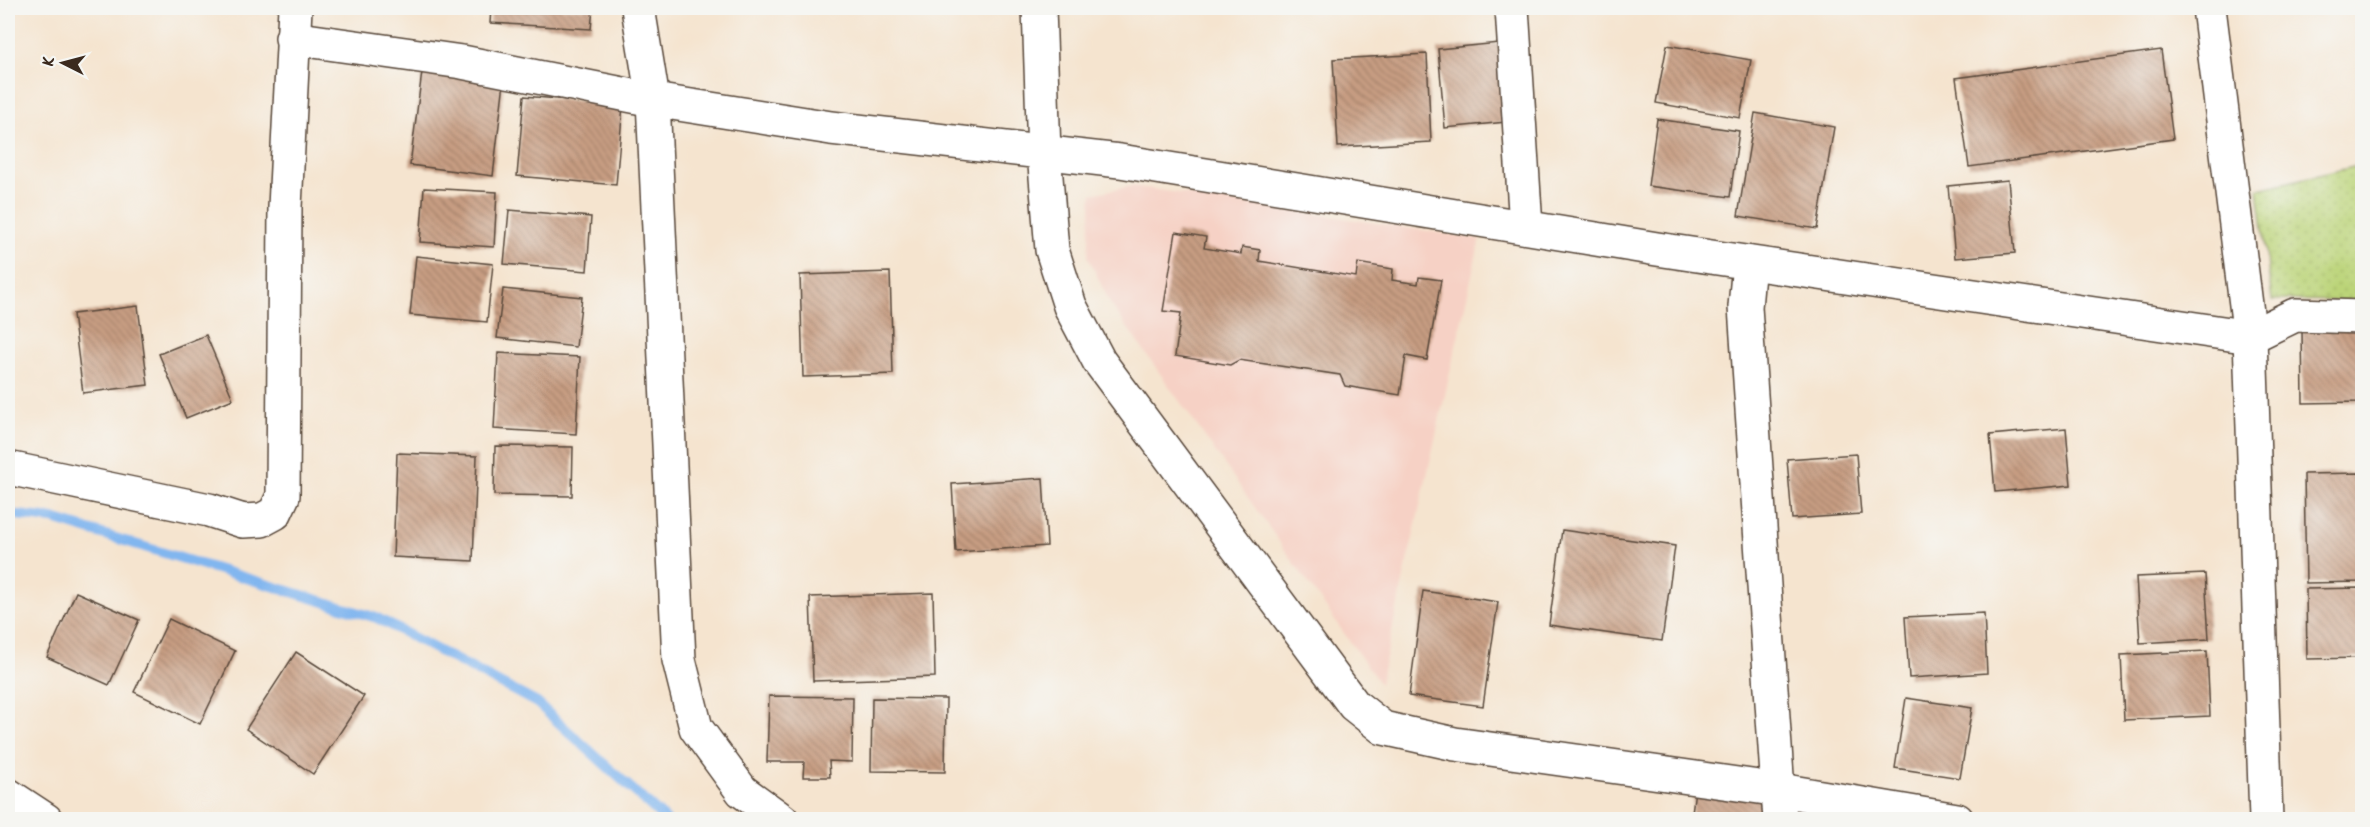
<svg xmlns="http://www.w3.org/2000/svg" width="2370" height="827" viewBox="0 0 2370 827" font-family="Kalam,sans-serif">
<defs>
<pattern id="garden-dots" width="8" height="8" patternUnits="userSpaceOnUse" patternTransform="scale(1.5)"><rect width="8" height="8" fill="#bbd478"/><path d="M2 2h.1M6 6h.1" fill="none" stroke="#a2b667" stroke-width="1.8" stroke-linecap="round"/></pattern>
<pattern id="building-back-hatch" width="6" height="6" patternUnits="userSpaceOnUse" patternTransform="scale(1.5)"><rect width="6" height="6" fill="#c79d82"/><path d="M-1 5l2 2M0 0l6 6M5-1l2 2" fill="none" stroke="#a3806a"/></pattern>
</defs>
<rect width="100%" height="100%" fill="#f6f6f2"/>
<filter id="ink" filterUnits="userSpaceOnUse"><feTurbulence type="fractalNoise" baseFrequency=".0167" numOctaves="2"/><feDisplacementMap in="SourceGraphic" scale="12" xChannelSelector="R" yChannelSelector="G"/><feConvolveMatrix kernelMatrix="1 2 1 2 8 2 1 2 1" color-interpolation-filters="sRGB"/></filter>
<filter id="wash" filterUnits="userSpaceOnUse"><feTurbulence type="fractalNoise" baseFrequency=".008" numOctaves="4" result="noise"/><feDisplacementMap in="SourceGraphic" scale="24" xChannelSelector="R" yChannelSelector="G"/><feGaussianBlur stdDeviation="1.35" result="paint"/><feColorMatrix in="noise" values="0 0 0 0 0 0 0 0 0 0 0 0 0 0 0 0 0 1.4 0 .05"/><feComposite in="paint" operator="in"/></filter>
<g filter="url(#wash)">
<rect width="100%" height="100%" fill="#f5e4cf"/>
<!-- built -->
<polygon fill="#f6d1c5" points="1132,186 1480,239 1380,684 1110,303 1088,257 1092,194"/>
<!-- garden -->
<polygon fill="url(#garden-dots)" stroke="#7b7f4b" stroke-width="1.5" points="2362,165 2362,301 2272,300 2258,189"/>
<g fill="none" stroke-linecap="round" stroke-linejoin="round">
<!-- stream -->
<polyline stroke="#81b6ef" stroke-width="10" points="8,514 53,519 377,618 537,703 666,820"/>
</g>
<g id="blocks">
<!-- building -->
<g fill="url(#building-back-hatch)">
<polygon points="491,8 593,8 591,29 490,23"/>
<polygon points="1499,43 1506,122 1445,128 1438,49"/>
<polygon points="1667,45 1751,60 1740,118 1656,103"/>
<polygon points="2161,50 2173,139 1969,167 1956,78"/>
<polygon points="1427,54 1431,142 1338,147 1333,59"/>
<polygon points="422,72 504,82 493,176 410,165"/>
<polygon points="524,96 623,105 616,185 517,176"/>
<polygon points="1755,113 1834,127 1817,229 1738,216"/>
<polygon points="1657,119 1739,131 1730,197 1648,186"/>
<polygon points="2008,180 2015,253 1955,258 1948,186"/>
<polygon points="424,188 497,192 494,247 420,242"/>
<polygon points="509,210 591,217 587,271 504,264"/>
<polygon points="1176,232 1206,237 1204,248 1241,254 1242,247 1260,250 1259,261 1356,277 1358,263 1393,269 1392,280 1418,284 1419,277 1441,280 1427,360 1406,356 1400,395 1345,386 1340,375 1239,360 1230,365 1175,356 1181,313 1163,311"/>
<polygon points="416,256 493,264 487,322 410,315"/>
<polygon points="890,272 893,374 803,377 800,275"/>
<polygon points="503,289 582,297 576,347 497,338"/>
<polygon points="138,306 148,385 83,393 73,314"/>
<polygon points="2362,328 2362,402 2303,403 2302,329"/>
<polygon points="206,335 233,399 186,418 159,354"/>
<polygon points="498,353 580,357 576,434 494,429"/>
<polygon points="2066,428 2071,485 1995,492 1990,435"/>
<polygon points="495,446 573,447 572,496 494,495"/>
<polygon points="397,453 477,456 473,561 393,557"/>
<polygon points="1856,454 1861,514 1792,519 1787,459"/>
<polygon points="2362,473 2362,582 2306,583 2304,474"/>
<polygon points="1043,478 1047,546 956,552 952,484"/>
<polygon points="1562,530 1675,546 1662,641 1549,625"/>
<polygon points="2205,574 2209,639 2140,643 2136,577"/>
<polygon points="2362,588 2362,658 2307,659 2306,589"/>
<polygon points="1423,591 1498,602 1483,706 1409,696"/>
<polygon points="76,592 139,620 109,685 47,657"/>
<polygon points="933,593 935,677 813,681 810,597"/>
<polygon points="1984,613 1987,673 1909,678 1905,617"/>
<polygon points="169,619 235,651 200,724 134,692"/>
<polygon points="2207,651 2210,716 2124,720 2121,655"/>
<polygon points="296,652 364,696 313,774 246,729"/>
<polygon points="769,696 853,697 852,762 829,761 830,777 803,777 804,762 767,762"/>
<polygon points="872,698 946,699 945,772 871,771"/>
<polygon points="1906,698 1972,708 1960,778 1895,768"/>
<polygon points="1695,790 1767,800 1765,820 1691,820"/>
</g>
</g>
</g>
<g filter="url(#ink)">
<use href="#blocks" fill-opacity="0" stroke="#574639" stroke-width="1.5"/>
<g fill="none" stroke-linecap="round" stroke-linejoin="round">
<defs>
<g id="street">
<polyline points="638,8 653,100 679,660 696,728 742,791 782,820"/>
<polyline points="1039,8 1044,153 1052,250 1070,306 1099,361 1354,705 1383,728 1455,744 1780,790 1957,820"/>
<polyline points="1512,8 1526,227"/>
<polyline points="292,38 462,62 653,100 831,128 1120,161 1657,249 2250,337 2295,315 2362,317"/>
<polyline points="1749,263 1745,307 1780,820"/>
<polyline points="8,468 209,510 243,521 262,520 275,513 283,496 285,207 295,8"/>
</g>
<polyline id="secondary" points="2209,8 2250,337 2266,820"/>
<polyline id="highway" points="8,795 46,820"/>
</defs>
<!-- street casing -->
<use href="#street" stroke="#574639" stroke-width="36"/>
<!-- secondary casing -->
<use href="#secondary" stroke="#574639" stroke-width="36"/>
<!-- highway casing -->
<use href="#highway" stroke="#574639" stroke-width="36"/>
<!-- street -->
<use href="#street" stroke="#fff" stroke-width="33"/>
<!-- secondary -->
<use href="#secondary" stroke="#fff" stroke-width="33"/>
<!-- highway -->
<use href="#highway" stroke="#fff" stroke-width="33"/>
</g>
</g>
<!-- margin -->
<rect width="2370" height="827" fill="none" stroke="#f6f6f2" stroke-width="30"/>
<!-- north arrow -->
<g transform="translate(63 63) rotate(276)" stroke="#f6f6f2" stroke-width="4.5" paint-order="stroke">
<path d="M0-4.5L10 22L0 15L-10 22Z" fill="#3b2a1e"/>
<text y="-9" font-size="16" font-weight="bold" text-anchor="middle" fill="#3b2a1e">K</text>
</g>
</svg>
